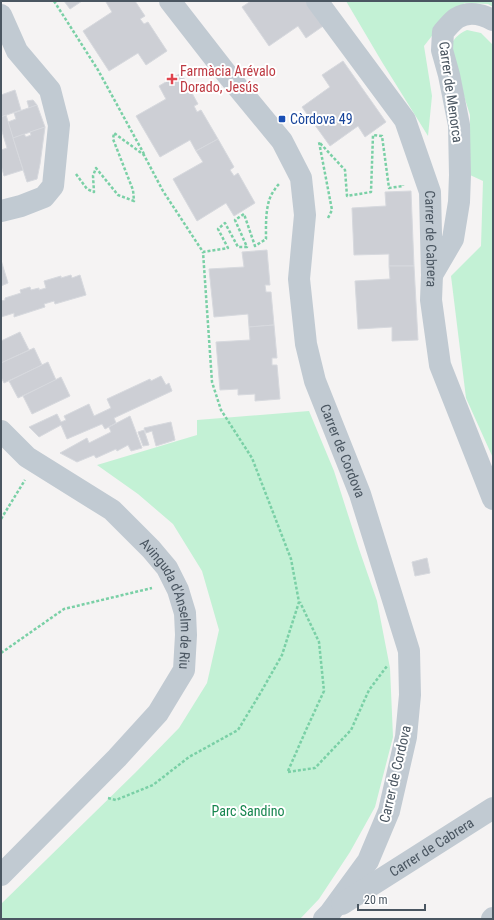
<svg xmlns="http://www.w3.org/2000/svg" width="494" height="920" viewBox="0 0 494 920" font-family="'Roboto Condensed',sans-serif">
<rect width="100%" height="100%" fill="#f5f3f3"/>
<!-- green -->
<g fill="#c3f1d5">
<polygon points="346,1 493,1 493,7 488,4 465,3 452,10 424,46 432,96 428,136 382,62"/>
<path d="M467,30l14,3 12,12v413l-27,-60 -15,-122 30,-30 2,-65 -13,-6v-60l-21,-66c4,-10 9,-15 18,-19z"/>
<polygon points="309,411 334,471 359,549 377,601 390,668 393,737 375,807 350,852 319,899 300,919 1,919 1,904 136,772 179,728 207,683 219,630 202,571 173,524 138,494 97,465 197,435 197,420"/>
</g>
<!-- building -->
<g fill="#cdcfd5" stroke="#d7d9de">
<polygon points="64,1 82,1 70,9"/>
<polygon points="106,1 135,1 145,16 140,19 144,24 148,22 167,51 146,65 138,53 109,71 83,31 112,12 106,2"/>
<polygon points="251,1 311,1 326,24 306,38 298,26 269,46 242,7"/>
<polygon points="343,61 386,122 365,137 358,126 330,146 302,107 330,87 322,75"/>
<polygon points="181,73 198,104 194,106 197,112 201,110 218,139 196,151 190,140 160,157 136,116 166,99 159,86"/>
<polygon points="15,90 21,110 1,117 1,95"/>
<polygon points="33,100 37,105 29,108 27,101"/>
<polygon points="37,105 45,127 13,138 8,122 16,119 14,113"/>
<polygon points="6,115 23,170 4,176 1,165 1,150 7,148 1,128 1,117"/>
<polygon points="45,127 40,164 37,179 27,182 13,138 24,134 26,137 31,135 30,132"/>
<polygon points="218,139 234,167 230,170 234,176 238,173 255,203 234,216 226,203 197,221 173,179 203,162 196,151"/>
<polygon points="411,191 414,266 389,266 389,254 354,255 352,208 386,206 385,192"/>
<polygon points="267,250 270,285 265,285 266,292 271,292 274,325 249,327 248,314 214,317 209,269 244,267 242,252"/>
<polygon points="1,260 8,283 1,286"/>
<polygon points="389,266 414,266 418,340 392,341 392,327 358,329 355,281 390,279"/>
<polygon points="71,275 72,278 80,275 86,295 55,304 54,301 44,304 45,307 14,317 14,313 1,317 1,301 5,300 5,298 21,293 20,290 30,287 31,290 39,288 39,290 46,288 44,281 61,276 61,278"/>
<polygon points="274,325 277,358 272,358 272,365 277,365 280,399 255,401 255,394 238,395 238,389 220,390 216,342 250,340 249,327"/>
<polygon points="20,332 29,350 1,363 1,341"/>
<polygon points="34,348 42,365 4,383 1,377 1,363"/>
<polygon points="48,362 56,380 18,398 9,381"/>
<polygon points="161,376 166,385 169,383 172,391 114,418 116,423 105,429 102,424 67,439 61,425 39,437 29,427 57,414 61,422 66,420 64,416 89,404 94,416 111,408 107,399 150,379 151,381"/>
<polygon points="61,377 70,396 32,414 23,396"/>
<polygon points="130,416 142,448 131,451 128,445 117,451 116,449 96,458 94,455 77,462 60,453 87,438 89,443 111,432 109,427"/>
<polygon points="171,422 175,440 156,446 152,431 146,433 144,428"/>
<polygon points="144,430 149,445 143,446 138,432"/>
<polygon points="427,558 430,573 415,576 412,562"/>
</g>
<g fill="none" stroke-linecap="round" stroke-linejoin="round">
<!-- path -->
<g stroke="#7ad0a6" stroke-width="2.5" stroke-dasharray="3 2" stroke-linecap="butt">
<polyline points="54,1 98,70 144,154"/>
<path d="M76,174l11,15 7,3 -1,-16 3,-8 22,27 16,6 -1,-11 -20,-51 1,-6 30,22 19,36 40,61 25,-4 -10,-19 7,-6 13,24h9l-12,-27 9,-6 11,32 11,-7c0,-14 -1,-35 7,-47 2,-3 4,-6 6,-8"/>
<polyline points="328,218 332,210 319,142 345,170 347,196 371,192 373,135 382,136 389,188 403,186 403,185"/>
<polyline points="1,519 25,480"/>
<polyline points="1,653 64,609 152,588"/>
<polyline points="288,771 306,730 324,691 319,642 300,602"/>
<polyline points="288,772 315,768 351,730 369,690 387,666"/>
<polyline points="108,798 116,800 153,785 189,757 238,730 261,692 282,655 299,602 291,559 252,458 221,410 212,382 203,252"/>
</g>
<!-- minor -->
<g stroke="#c1cad2" stroke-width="22">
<path id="s1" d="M170,1l56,72 56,68 19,37 4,37 -6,64 7,65 9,37 45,113 49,157 1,44 -4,42 -17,74 -21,50 -38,52 -6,6"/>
<path id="s2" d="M317,1l88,119 25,72 2,83 -1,25 9,65 53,134"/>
<polyline points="1,15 17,51 50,90 59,125 53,186 44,197 21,206 1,211"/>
<path d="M432,275l21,-36 6,-37 1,-27 -1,-50 -10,-50 -7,-25 1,-18c4,-4 9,-11 14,-14 11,-7 25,-4 36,2"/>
<path id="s3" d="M1,431l26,26 85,53 39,39 16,19 11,22 7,23 1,22 -2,35 -26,43 -41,45 -116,117"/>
<path id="s4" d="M342,904l151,-96"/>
<polyline points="492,919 493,918"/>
</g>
</g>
<!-- markers -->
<path fill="#e0444e" stroke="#fff" stroke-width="1.5" d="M170 73h4v4h4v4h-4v4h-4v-4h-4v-4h4z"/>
<rect fill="#1a4fb4" stroke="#fff" stroke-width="1.5" x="278" y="115" width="8" height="8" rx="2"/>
<g text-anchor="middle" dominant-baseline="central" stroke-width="4" stroke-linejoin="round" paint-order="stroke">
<!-- health labels -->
<g font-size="14" fill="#be3a42" stroke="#fff" text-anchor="start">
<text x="180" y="71">Farmàcia Arévalo<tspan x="180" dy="16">Dorado, Jesús</tspan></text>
</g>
<!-- street labels -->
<g font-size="14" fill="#4a5661" stroke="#fff">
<text transform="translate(451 92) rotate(82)">Carrer de Menorca</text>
<text stroke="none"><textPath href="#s2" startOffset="271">Carrer de Cabrera</textPath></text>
<text stroke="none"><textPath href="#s1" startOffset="501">Carrer de Cordova</textPath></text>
<text stroke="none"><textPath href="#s3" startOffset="251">Avinguda d'Anselm de Riu</textPath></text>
<text transform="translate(395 774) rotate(-77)">Carrer de Cordova</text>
<text stroke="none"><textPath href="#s4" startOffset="106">Carrer de Cabrera</textPath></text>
</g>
<!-- transit labels -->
<g font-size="14" fill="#164399" stroke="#fff" text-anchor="start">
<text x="290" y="119">Còrdova 49</text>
</g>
<!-- park labels -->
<g font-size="14" fill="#17864f" stroke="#fff">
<text x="248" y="811">Parc Sandino</text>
</g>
</g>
<!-- border -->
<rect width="494" height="920" fill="none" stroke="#4a5661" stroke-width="4"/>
<!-- scale -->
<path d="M358 904v6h67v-6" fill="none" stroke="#4a5661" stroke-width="2"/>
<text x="364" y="904" font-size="12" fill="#4a5661" stroke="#ffffff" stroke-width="3" paint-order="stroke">20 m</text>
</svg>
